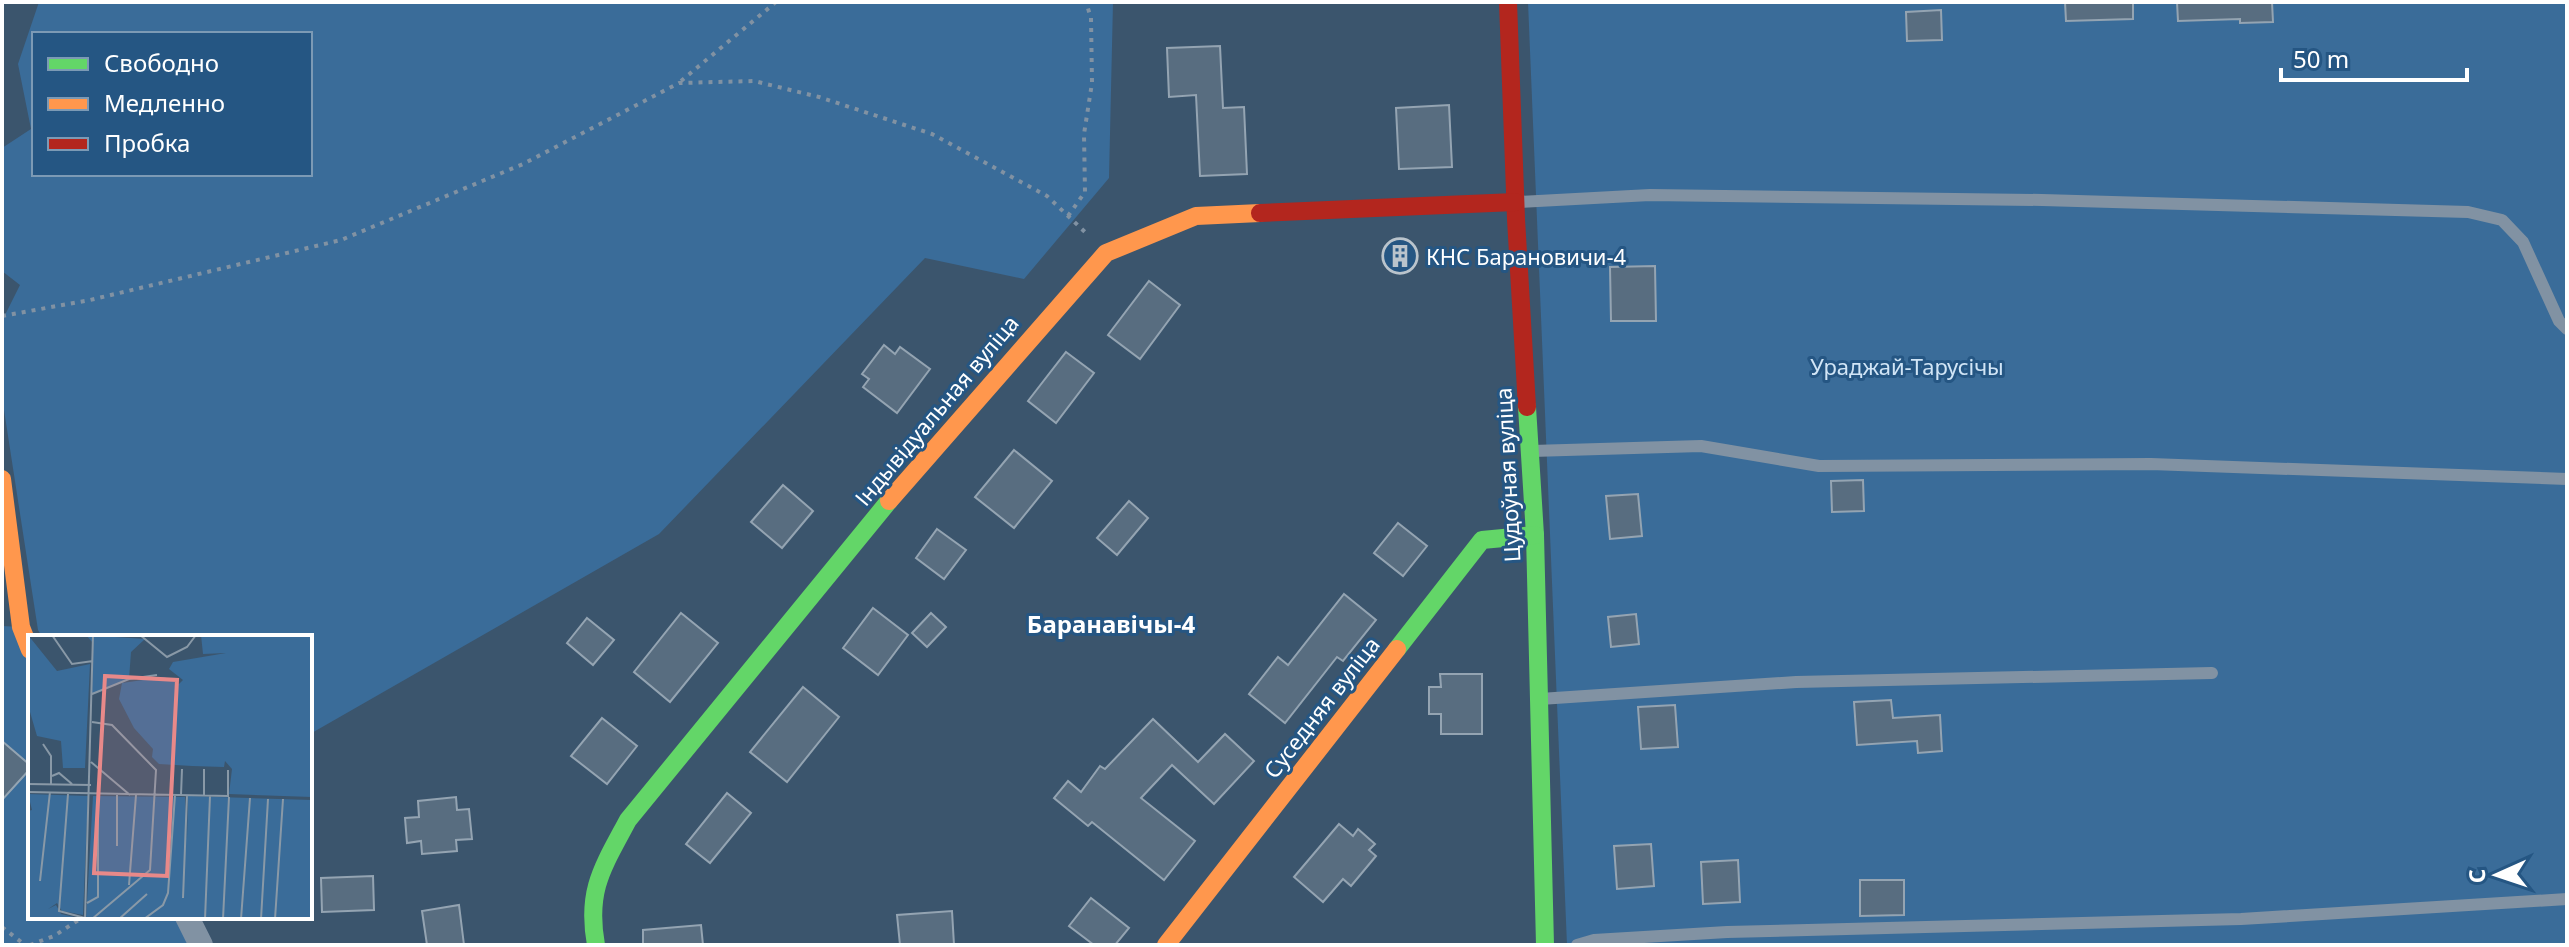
<svg xmlns="http://www.w3.org/2000/svg" width="2569" height="947" viewBox="0 0 2569 947" font-family="'Noto Sans',sans-serif">
<rect width="100%" height="100%" fill="#3b556d"/>
<!-- green -->
<g fill="#3a6c99" fill-rule="evenodd">
<path d="M39,2h1074l-4,176 -85,101 -99,-21 -266,276 -349,200v-97h-268l-4,-7 -36,-233 1,-78 17,-34 -18,-14v-123l29,-19 -13,-65zM34,34h276v140h-276z"/>
<polygon points="1528,2 2567,2 2567,945 1567,945"/>
<polygon points="2,626 21,627 30,650 30,917 187,917 201,945 2,945"/>
</g>
<!-- building -->
<g fill="#586d80" stroke="#94a4b2" stroke-width="2">
<polygon points="2065,2 2133,2 2133,19 2066,21"/>
<polygon points="2177,2 2272,2 2273,22 2240,23 2240,19 2178,21"/>
<polygon points="1941,10 1942,40 1907,41 1906,12"/>
<polygon points="1220,46 1223,108 1244,107 1247,174 1200,176 1196,95 1169,97 1167,48"/>
<polygon points="1449,105 1452,167 1399,169 1396,108"/>
<polygon points="1655,266 1656,321 1611,321 1610,267"/>
<polygon points="1149,281 1180,305 1140,359 1108,335"/>
<polygon points="884,345 895,354 900,347 930,369 897,413 863,387 869,379 862,374"/>
<polygon points="1066,352 1094,373 1056,423 1028,401"/>
<polygon points="1014,450 1052,481 1014,528 975,497"/>
<polygon points="1863,480 1864,511 1832,512 1831,481"/>
<polygon points="783,485 813,511 782,548 751,522"/>
<polygon points="1638,494 1642,536 1610,539 1606,496"/>
<polygon points="1129,501 1148,518 1117,555 1097,538"/>
<polygon points="1398,523 1427,546 1403,576 1374,553"/>
<polygon points="937,529 966,550 944,579 916,558"/>
<polygon points="1344,594 1376,620 1343,661 1337,657 1285,723 1249,694 1278,657 1288,665"/>
<polygon points="873,608 908,635 878,675 843,648"/>
<polygon points="681,613 718,643 670,702 634,672"/>
<polygon points="931,613 946,627 927,647 912,633"/>
<polygon points="1636,614 1639,644 1611,647 1608,617"/>
<polygon points="587,618 614,640 593,665 567,643"/>
<polygon points="1440,674 1482,674 1482,734 1441,734 1441,714 1429,714 1429,687 1441,687"/>
<polygon points="803,687 839,717 787,782 750,752"/>
<polygon points="1891,700 1893,718 1940,715 1942,751 1918,753 1917,741 1857,745 1854,702"/>
<polygon points="1675,705 1678,747 1641,749 1638,707"/>
<polygon points="602,718 637,746 607,784 571,756"/>
<polygon points="1153,719 1198,762 1225,734 1254,761 1214,804 1172,765 1141,798 1195,841 1164,880 1092,822 1088,826 1054,798 1068,781 1081,792 1100,766 1105,769"/>
<polygon points="2,741 30,765 30,769 2,800"/>
<polygon points="727,793 751,813 710,863 686,844"/>
<polygon points="456,797 457,810 469,809 472,839 456,840 457,851 422,854 421,841 407,843 405,818 419,817 418,801"/>
<polygon points="1339,824 1353,836 1358,829 1375,844 1369,850 1376,856 1351,886 1343,879 1323,902 1294,877"/>
<polygon points="1651,844 1654,886 1617,889 1614,846"/>
<polygon points="1738,860 1740,902 1703,904 1701,862"/>
<polygon points="373,876 374,910 322,912 321,878"/>
<polygon points="1860,880 1904,880 1904,915 1860,916"/>
<polygon points="1091,898 1129,928 1115,945 1094,945 1069,926"/>
<polygon points="459,905 464,945 427,945 422,911"/>
<polygon points="952,911 954,945 900,945 897,915"/>
<polygon points="701,925 703,945 643,945 643,930"/>
</g>
<g fill="none" stroke-linecap="round" stroke-linejoin="round">
<!-- path -->
<g stroke="#8192a3" stroke-width="4" stroke-dasharray="4 6" stroke-linecap="butt">
<polyline points="681,81 776,2"/>
<polyline points="1068,216 1085,192 1084,134 1092,83 1091,18 1086,2"/>
<polyline points="2,316 90,300 341,240 523,164 679,83 754,81 819,97 932,134 1047,196 1086,233"/>
<polyline points="2,927 25,945"/>
<polyline points="30,945 54,936 83,917"/>
</g>
<!-- lane -->
<g stroke="#8192a3" stroke-width="12">
<polyline points="1519,202 1650,195 2042,200 2468,212 2502,220 2523,242 2559,321 2567,329"/>
<polyline points="1532,451 1701,446 1819,466 2151,464 2567,479"/>
<polyline points="1540,699 1796,682 2212,673"/>
<polyline points="1577,945 1594,940 1727,932 2241,919 2567,899"/>
</g>
<!-- street -->
<polyline stroke="#8192a3" stroke-width="24" points="187,917 201,945"/>
<!-- fast -->
<g stroke="#63d668" stroke-width="18">
<polyline points="1527,407 1535,535 1545,945"/>
<polyline points="1397,649 1482,540 1535,535"/>
<path d="M596,945c-10,-55 7,-78 32,-125l261,-319"/>
</g>
<!-- slow -->
<g stroke="#ff974d" stroke-width="18">
<polyline points="2,479 21,627 30,650"/>
<polyline points="889,501 1106,253 1196,216 1260,213"/>
<polyline points="1166,945 1397,649"/>
</g>
<!-- jam -->
<g stroke="#b3261e" stroke-width="18">
<polyline points="1508,2 1516,219 1527,407"/>
<polyline points="1260,213 1515,202"/>
</g>
</g>
<!-- icons -->
<defs>
<symbol id="building-ring" viewBox="-11 -11 22 22"><circle r="9.5" fill="#255683" stroke="#bac4cc" stroke-width="1.5"/><path d="M-4-6H4V6H1V3H-1V6H-4ZM-2.5-4.3h1.7v1.8h-1.7ZM.8-4.3h1.7v1.8H.8ZM-2.5-1h1.7V.8h-1.7ZM.8-1h1.7V.8H.8Z" fill="#bac4cc"/></symbol>
</defs>
<g fill-rule="evenodd">
<use href="#building-ring" x="1380" y="236" width="40" height="40"/>
</g>
<g text-anchor="middle" dominant-baseline="central" stroke-width="6" stroke-linejoin="round" paint-order="stroke">
<!-- poi labels -->
<g font-size="22" fill="#fff" stroke="#255683" text-anchor="start">
<text x="1426" y="256">КНС Барановичи-4</text>
</g>
<!-- park labels -->
<g font-size="22" fill="#d1e5f6" stroke="#255683">
<text x="1907" y="366">Ураджай-Тарусічы</text>
</g>
<!-- street labels -->
<g font-size="22" fill="#fff" stroke="#255683">
<text transform="translate(936 410) rotate(-50)">Індывідуальная вуліца</text>
<text transform="translate(1507 475) rotate(-93)">Цудоўная вуліца</text>
<text transform="translate(1321 707) rotate(-52)">Суседняя вуліца</text>
</g>
<!-- neighbourhood labels -->
<g font-size="24" font-weight="bold" fill="#fff" stroke="#255683">
<text x="1111" y="623">Баранавічы-4</text>
</g>
</g>
<!-- overview -->
<g transform="translate(28 635)">
<rect width="284" height="284" fill="#3b556d"/>
<path d="M0,0l29,36 33,-7 -5,104h-22l-2,-27 -24,-5 -9,-31zM58,0l59,4 -14,13 -2,27 -37,15 1,-51zM173,0h111v162l-83,-3 3,-25 -7,-8 -1,6 -32,-1 -33,-2 -7,-7 1,-8 -19,-21 -15,-29 3,-16 42,-6 15,7 4,-4 -14,-11 4,-7 53,-9 -23,1zM0,159l60,2 -5,119 -21,-4 -5,-8 -9,6 8,-4 5,9 22,5h-55v-108l4,-1zM65,161l92,1 2,42 1,-43 124,4v119h-226z" fill="#3a6c99"/>
<path fill="none" stroke="#8999a7" stroke-width="2" d="M24,0l20,29 21,-3M112,0l27,22 20,-10 9,-12M64,59l37,-15 28,-4M64,87l20,3 44,45 -6,100 -58,49M15,109l8,12v28M63,127l39,33M24,141l7,-3 13,11M0,149l63,1M0,157l200,4v-26M40,159l-9,117 26,7M153,160l1,-26M176,160v-26M89,211v-51M12,246l10,-89M101,250l7,-90M155,263l4,-103M59,268l11,-6v-103M57,284l8,-284M91,284l28,-25M116,284l19,-14 5,-12 7,-98M177,284l5,-123M195,284l6,-122M213,284l9,-121M233,284l7,-120M247,284l8,-120"/>
<path fill="#e88989" fill-opacity="0.15" stroke="#e88989" stroke-width="4" d="M77,41l72,4 -10,196 -73,-3z"/>
<rect width="284" height="284" fill="none" stroke="#fff" stroke-width="4"/>
</g>
<!-- border -->
<rect width="2569" height="947" fill="none" stroke="#ffffff" stroke-width="8"/>
<!-- legend -->
<rect x="32" y="32" width="280" height="144" fill="#255683" stroke="#7c9ab5" stroke-width="2"/>
<rect x="48" y="58" width="40" height="12" fill="#63d668" stroke="#7c9ab5" stroke-width="2"/>
<text x="104" y="72" font-size="24" fill="#ffffff">Свободно</text>
<rect x="48" y="98" width="40" height="12" fill="#ff974d" stroke="#7c9ab5" stroke-width="2"/>
<text x="104" y="112" font-size="24" fill="#ffffff">Медленно</text>
<rect x="48" y="138" width="40" height="12" fill="#b3261e" stroke="#7c9ab5" stroke-width="2"/>
<text x="104" y="152" font-size="24" fill="#ffffff">Пробка</text>
<!-- north arrow -->
<g transform="translate(2497 875) rotate(267)" stroke="#255683" stroke-width="6" paint-order="stroke">
<path d="M0-6L14 30L0 20L-14 30Z" fill="#ffffff"/>
<text y="-12" font-size="22" font-weight="bold" text-anchor="middle" fill="#ffffff">С</text>
</g>
<!-- scale -->
<path d="M2281 68v12h186v-12" fill="none" stroke="#ffffff" stroke-width="4"/>
<text x="2293" y="68" font-size="24" fill="#ffffff" stroke="#255683" stroke-width="6" paint-order="stroke">50 m</text>
</svg>
